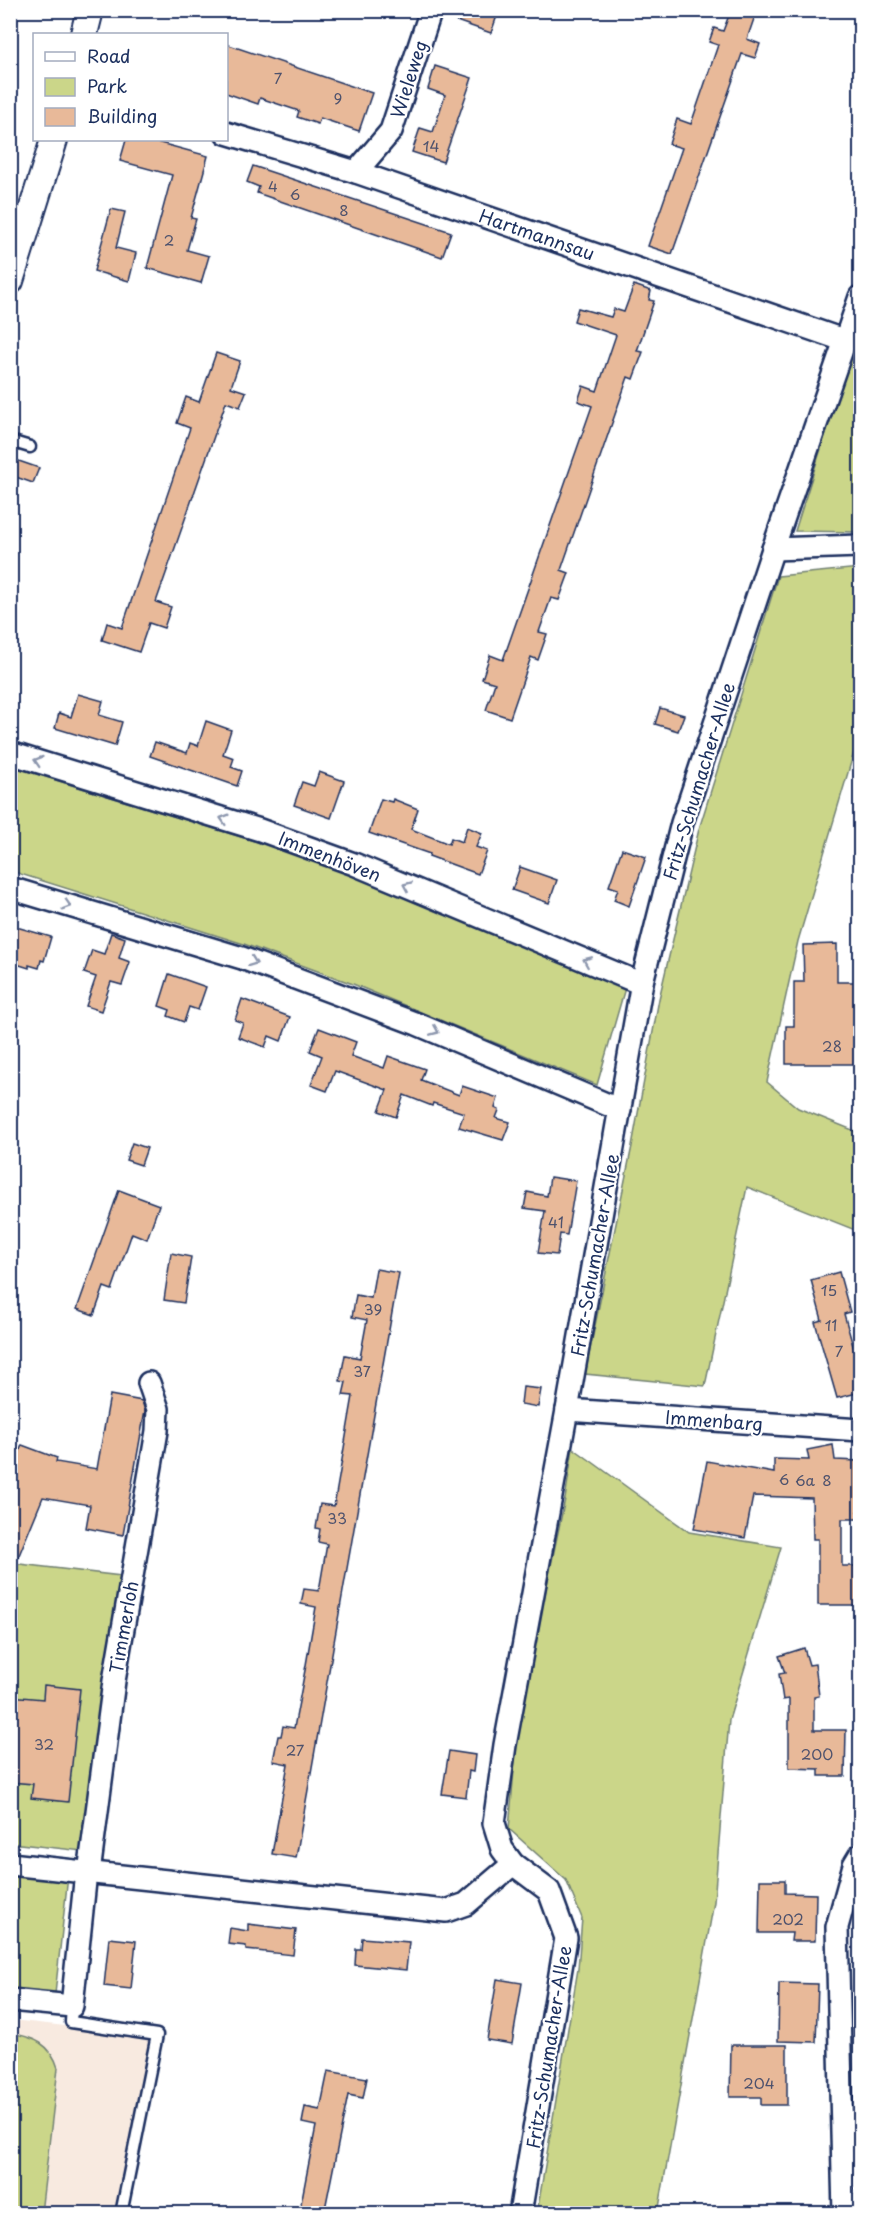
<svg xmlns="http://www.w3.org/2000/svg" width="871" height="2224" viewBox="0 0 871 2224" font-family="'Playpen Sans',sans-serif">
<rect width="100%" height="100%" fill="#fff"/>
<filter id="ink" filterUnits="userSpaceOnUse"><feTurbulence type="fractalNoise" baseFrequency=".0167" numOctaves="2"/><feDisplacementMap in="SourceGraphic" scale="12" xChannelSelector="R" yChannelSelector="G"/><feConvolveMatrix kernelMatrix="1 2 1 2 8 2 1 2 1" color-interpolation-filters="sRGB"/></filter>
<g filter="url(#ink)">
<!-- built -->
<polygon fill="#f8eae0" points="11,2020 156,2036 120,2213 11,2214"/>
<!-- green -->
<g fill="#cbd689" stroke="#738274" stroke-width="1.5">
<polygon points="860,325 860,532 795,531"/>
<polygon points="860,568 860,732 798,941 767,1082 798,1108 860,1133 860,1232 747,1187 705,1386 585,1374 632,1146 659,999 699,829 778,576"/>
<polygon points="10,766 349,870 625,988 597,1085 353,984 244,944 11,871"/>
<polygon points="573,1448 689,1532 781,1547 729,1720 714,1902 658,2213 537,2213 578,1969 582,1918 566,1880 509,1829 518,1722 565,1499"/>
<polygon points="11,1563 121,1576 83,1851 11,1843"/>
<polygon points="11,1870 68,1876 55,1994 11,1989"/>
<path d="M10,2033c24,4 41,11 48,35l-17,145h-30z"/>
</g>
<!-- building -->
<g fill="#e8b999" stroke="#1b2f5e" stroke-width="1.5">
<polygon points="443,10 499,10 491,33 442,16"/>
<polygon points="731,10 757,10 747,39 760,44 755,58 742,54 672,254 648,246 682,148 669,144 677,119 691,124 718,45 709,42 714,28 723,31"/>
<polygon points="226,44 372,93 359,131 320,118 318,124 297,117 299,111 260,98 258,104 226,93"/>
<polygon points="435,66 472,78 443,162 412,152 420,128 433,132 445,95 428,89"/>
<polygon points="126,140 149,140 208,156 191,218 196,219 187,250 209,256 201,283 147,268 172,175 120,161"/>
<polygon points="253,166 451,232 442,257 257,193 259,187 247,182"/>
<polygon points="111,209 125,212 116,248 136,253 129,281 94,271"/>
<polygon points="634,285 651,291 649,300 654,301 637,351 643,352 633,379 628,377 561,570 569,573 559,600 551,598 539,632 547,634 538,660 531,657 510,718 486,710 495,683 482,679 490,655 503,660 592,406 578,401 583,386 597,391 616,335 574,321 578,308 611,317 614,309 624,312"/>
<polygon points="216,353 240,361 231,387 246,392 240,407 226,402 156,602 171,607 164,628 149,623 139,652 102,640 107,623 122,628 190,428 177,423 186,397 199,402"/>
<polygon points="10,458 39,468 33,483 10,475"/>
<polygon points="78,694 103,701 99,715 122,722 115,746 55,728 59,713 71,717"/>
<polygon points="660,708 684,715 678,731 655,724"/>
<polygon points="206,721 231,730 223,754 234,758 231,767 242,771 237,786 150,756 155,742 187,753 190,743 198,746"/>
<polygon points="319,772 344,781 331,818 294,805 302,782 314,786"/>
<polygon points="381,799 392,802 393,799 418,809 411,829 449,844 451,838 462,842 467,827 482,833 476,847 487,851 478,874 429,856 430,854 369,833"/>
<polygon points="622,849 646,857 629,906 614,900 618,889 609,886"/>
<polygon points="520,867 557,880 549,903 512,890"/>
<polygon points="13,926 51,937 44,961 41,960 39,968 29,965 29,968 10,962 10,935"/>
<polygon points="111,933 125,938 119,958 130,962 122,985 111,982 101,1011 86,1006 96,977 84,973 92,950 104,954"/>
<polygon points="837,944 837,982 861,982 861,1064 786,1064 786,1026 794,1026 794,982 804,982 803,945"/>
<polygon points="169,974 206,987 198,1010 189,1007 184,1022 168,1016 170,1010 159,1006"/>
<polygon points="242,999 290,1017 281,1041 269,1036 265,1047 238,1037 243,1023 235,1020"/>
<polygon points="319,1028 356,1042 351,1056 384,1068 388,1056 425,1069 421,1080 459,1095 462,1086 498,1098 495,1108 499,1110 496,1118 510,1122 503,1140 459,1127 464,1113 433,1103 432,1106 404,1095 396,1117 379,1111 387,1090 335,1071 327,1091 311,1085 322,1056 310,1051"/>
<polygon points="132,1143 147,1148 141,1165 126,1160"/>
<polygon points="550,1177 576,1181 567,1235 560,1234 557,1255 538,1253 545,1211 524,1208 527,1192 547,1196"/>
<polygon points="119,1190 159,1205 147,1239 132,1233 112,1290 104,1287 94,1315 77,1309"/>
<polygon points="171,1253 191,1257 184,1303 164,1300"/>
<polygon points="376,1269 399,1273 296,1858 272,1854 288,1764 273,1761 278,1736 281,1736 283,1726 294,1728 306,1665 316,1607 301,1604 304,1589 319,1591 327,1544 318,1542 320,1529 316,1528 320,1504 334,1506 353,1396 343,1395 346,1382 340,1381 345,1355 360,1358 367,1320 352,1317 356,1295 371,1298"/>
<polygon points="839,1272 850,1312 844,1314 861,1374 861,1392 837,1398 815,1322 822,1320 811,1280"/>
<polygon points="523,1387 541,1389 538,1407 521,1404"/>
<polygon points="110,1395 142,1401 145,1411 123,1535 86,1528 90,1505 43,1497 10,1577 10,1475 22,1445 57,1458 56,1462 97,1469"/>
<polygon points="833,1445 835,1460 859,1461 858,1519 842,1519 842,1566 861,1566 861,1605 818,1605 818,1539 813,1539 812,1498 753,1496 745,1538 694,1529 707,1461 774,1473 774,1459 809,1460 807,1450"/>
<polygon points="804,1648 809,1665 815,1664 819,1696 814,1697 814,1730 846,1730 845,1776 819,1776 819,1769 789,1768 789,1699 783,1700 779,1674 785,1673 779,1656"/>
<polygon points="44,1685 80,1689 68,1802 31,1798 33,1784 10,1782 10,1696 43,1699"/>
<polygon points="449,1751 475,1755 473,1772 469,1771 466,1797 442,1794"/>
<polygon points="760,1880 785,1880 785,1893 816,1894 815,1941 791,1941 792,1933 759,1933"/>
<polygon points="248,1924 296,1930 293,1955 246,1950 246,1946 228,1944 230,1928 248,1931"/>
<polygon points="109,1938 136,1941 131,1989 104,1986"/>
<polygon points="362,1938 409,1942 406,1970 355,1965 356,1949 361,1949"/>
<polygon points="497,1979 522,1983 512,2044 487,2040"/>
<polygon points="779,1983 818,1984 816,2042 778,2041"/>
<polygon points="731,2045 787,2045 787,2105 761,2105 761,2097 730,2097"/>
<polygon points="328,2071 367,2078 363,2098 348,2095 324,2214 299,2214 316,2126 302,2123 305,2107 320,2110"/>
</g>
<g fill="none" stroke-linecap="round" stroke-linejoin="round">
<defs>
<g id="service">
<polyline points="10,441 30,447"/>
<polyline points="72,2006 71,2022 157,2035 121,2214"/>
</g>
<g id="minor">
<polyline points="226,133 356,172 846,341"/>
<polyline points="356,172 391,131 431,10"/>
<polyline points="773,549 860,546"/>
<polyline points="10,753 260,830 354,864 637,982 642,982"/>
<polyline points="10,888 242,958 417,1024 620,1110"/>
<polyline points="567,1410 860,1430"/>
<polyline points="10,1864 446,1911 466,1904 513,1864"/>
<polyline points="89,1873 114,1681 157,1431 158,1409 149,1383"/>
<polyline points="10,2000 72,2006 86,1872"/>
<polyline points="520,2214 566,1938 549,1891 513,1864 502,1849 494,1823 505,1745 567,1410 642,982 682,823 773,549 860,297"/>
<polyline points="844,2214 837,1927 854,1865 860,1855"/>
</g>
<g id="tertiary">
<polyline points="84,34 90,10"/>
<polyline points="10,281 54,140"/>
</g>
</defs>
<!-- service casing -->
<use href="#service" stroke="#1b2f5e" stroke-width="15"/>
<!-- minor casing -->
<use href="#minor" stroke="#1b2f5e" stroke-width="26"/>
<!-- tertiary casing -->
<use href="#tertiary" stroke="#1b2f5e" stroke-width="30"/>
<!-- service -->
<use href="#service" stroke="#fff" stroke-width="10"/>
<!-- minor -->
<use href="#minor" stroke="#fff" stroke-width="21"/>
<!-- tertiary -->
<use href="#tertiary" stroke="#fff" stroke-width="26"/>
</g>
<!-- one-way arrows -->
<defs><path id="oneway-chevron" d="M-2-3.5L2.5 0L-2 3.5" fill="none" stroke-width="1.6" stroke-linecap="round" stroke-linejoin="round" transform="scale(1.5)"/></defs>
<g stroke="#8d97ae">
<use href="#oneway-chevron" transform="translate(38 761) rotate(-162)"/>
<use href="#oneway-chevron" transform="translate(224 819) rotate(-163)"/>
<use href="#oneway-chevron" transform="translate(407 886) rotate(-157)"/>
<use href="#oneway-chevron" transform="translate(67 905) rotate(17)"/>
<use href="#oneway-chevron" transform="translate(587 961) rotate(-157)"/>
<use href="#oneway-chevron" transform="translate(253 962) rotate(21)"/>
<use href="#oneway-chevron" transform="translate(435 1031) rotate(23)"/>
</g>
</g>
<g text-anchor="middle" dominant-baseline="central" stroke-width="4.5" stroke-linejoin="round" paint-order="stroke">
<!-- number labels -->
<g font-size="15" fill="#4e526d">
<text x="278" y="77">7</text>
<text x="338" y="97">9</text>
<text x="431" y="145">14</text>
<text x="273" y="185">4</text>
<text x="295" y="193">6</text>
<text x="344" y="209">8</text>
<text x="169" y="239">2</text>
<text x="832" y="1045">28</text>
<text x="556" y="1221">41</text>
<text x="829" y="1289">15</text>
<text x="373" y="1308">39</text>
<text x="831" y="1324">11</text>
<text x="839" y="1350">7</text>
<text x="362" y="1370">37</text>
<text x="784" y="1478">6</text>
<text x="805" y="1479">6a</text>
<text x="827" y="1479">8</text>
<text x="337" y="1517">33</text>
<text x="44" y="1743">32</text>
<text x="295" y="1749">27</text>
<text x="817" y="1753">200</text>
<text x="788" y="1918">202</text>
<text x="759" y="2082">204</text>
</g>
<!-- street labels -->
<g font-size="18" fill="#1b2f5e" stroke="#fff">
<text transform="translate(408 79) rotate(-72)">Wieleweg</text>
<text transform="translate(537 234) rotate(19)">Hartmannsau</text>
<text transform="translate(698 781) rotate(-73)">Fritz-Schumacher-Allee</text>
<text transform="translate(330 856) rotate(21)">Immenhöven</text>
<text transform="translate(594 1255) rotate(-80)">Fritz-Schumacher-Allee</text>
<text transform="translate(714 1420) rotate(4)">Immenbarg</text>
<text transform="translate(123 1627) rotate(-80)">Timmerloh</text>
<text transform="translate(548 2047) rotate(-81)">Fritz-Schumacher-Allee</text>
</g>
</g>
<!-- margin -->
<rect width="871" height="2224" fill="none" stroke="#fff" stroke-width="36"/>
<rect x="18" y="18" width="835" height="2188" fill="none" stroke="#1b2f5e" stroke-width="2" filter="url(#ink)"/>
<!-- legend -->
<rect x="33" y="33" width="195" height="108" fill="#ffffff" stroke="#a4acbf" stroke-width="1.5"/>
<rect x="45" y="52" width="30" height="9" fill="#ffffff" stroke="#a4acbf" stroke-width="1.5"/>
<text x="87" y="63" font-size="18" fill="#1b2f5e">Road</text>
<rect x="45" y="78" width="30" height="18" fill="#cbd689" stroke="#a4acbf" stroke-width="1.5"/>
<text x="87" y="93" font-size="18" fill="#1b2f5e">Park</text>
<rect x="45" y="108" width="30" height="18" fill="#e8b999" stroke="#a4acbf" stroke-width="1.5"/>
<text x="87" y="123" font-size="18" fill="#1b2f5e">Building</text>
</svg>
